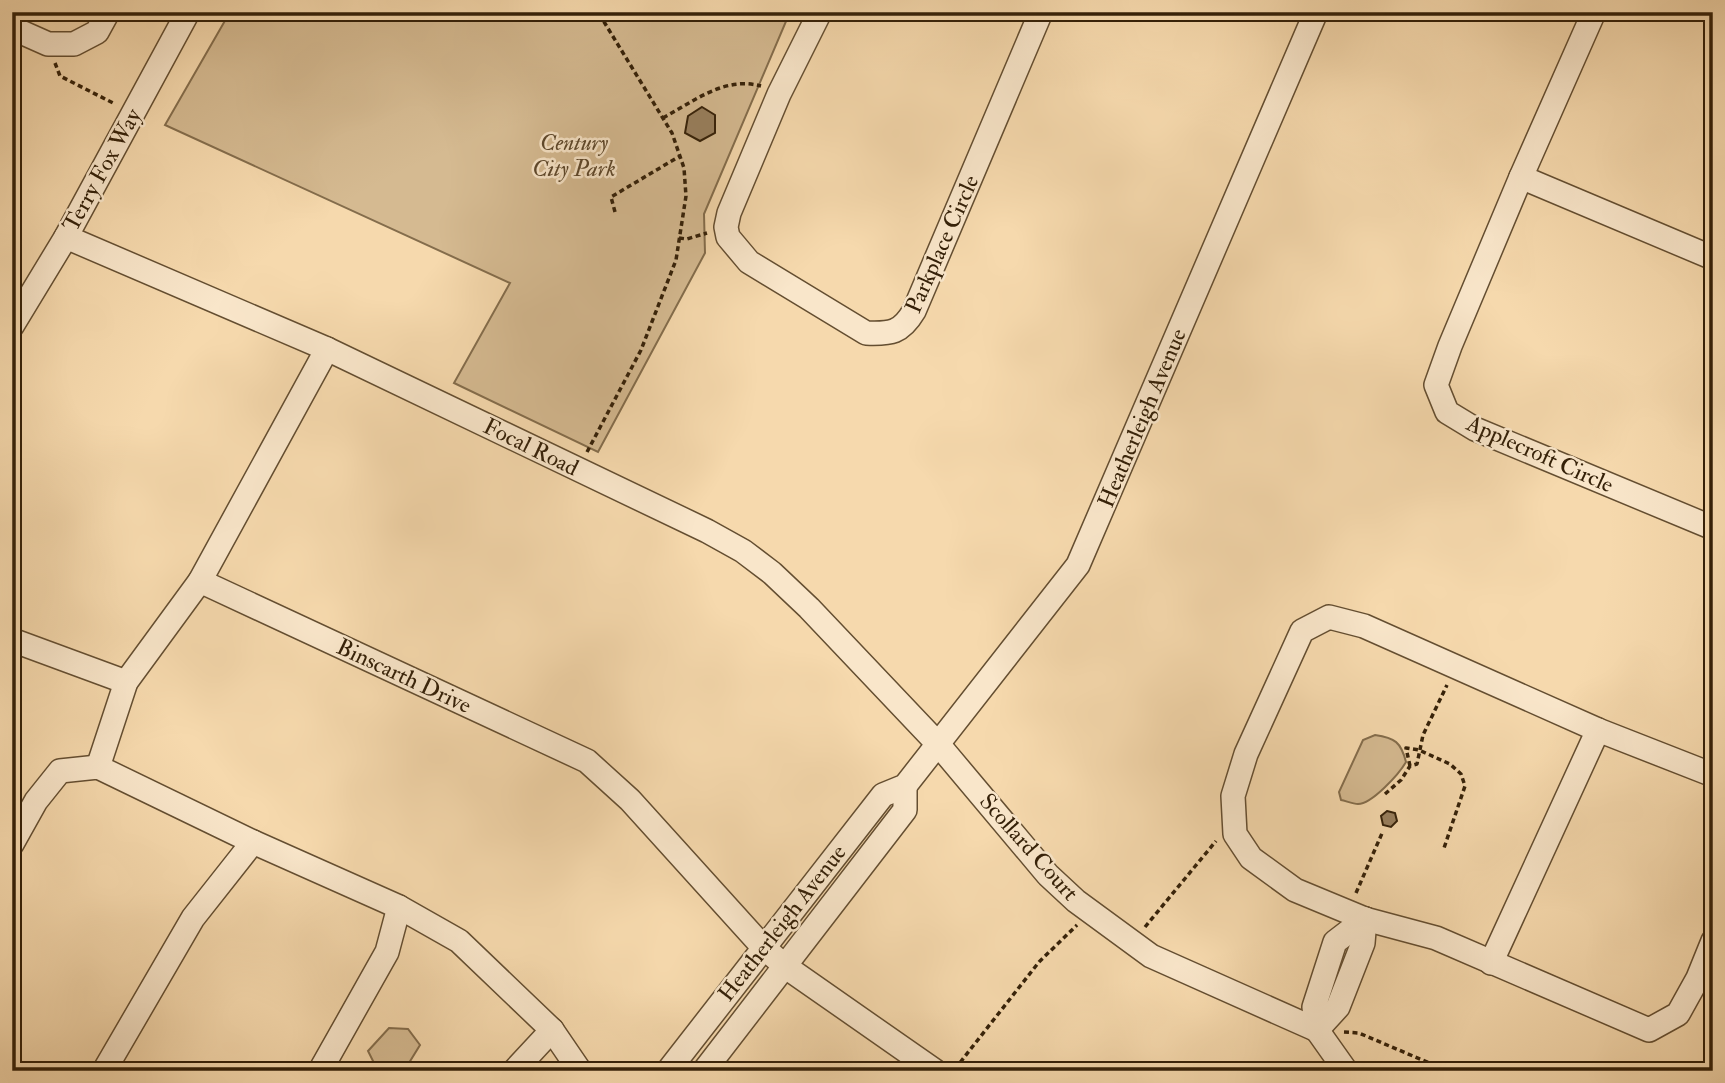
<svg xmlns="http://www.w3.org/2000/svg" width="1725" height="1083" viewBox="0 0 1725 1083" font-family="'IM FELL Double Pica',serif">
<rect width="100%" height="100%" fill="#f6d9ad"/>
<filter id="stains"><feTurbulence type="fractalNoise" baseFrequency=".00286" numOctaves="4"/><feColorMatrix values="0 0 0 0 .2 0 0 0 0 .09 0 0 0 0 .02 0 0 0 .5 -.17"/></filter>
<radialGradient id="worn" r=".72"><stop offset=".6" stop-color="#630" stop-opacity="0"/><stop offset="1" stop-color="#630" stop-opacity=".3"/></radialGradient>
<!-- green -->
<g fill="#d5ba91" stroke="#846d4c" stroke-width="2">
<polygon points="230,12 790,12 704,214 705,253 598,452 454,383 510,283 165,125"/>
<path d="M1375,735c20,3 26,7 31,27 -7,12 -34,42 -48,42 -5,0 -12,-3 -17,-4l-2,-8 24,-52z"/>
<polygon points="389,1028 408,1029 420,1045 404,1071 378,1071 368,1051"/>
</g>
<!-- building -->
<g fill="#99805e" stroke="#342008" stroke-width="2">
<polygon points="702,107 715,115 715,133 700,141 685,133 688,116"/>
<polygon points="1387,811 1395,813 1397,821 1391,827 1383,825 1381,816"/>
</g>
<g fill="none" stroke-linecap="round" stroke-linejoin="round">
<defs>
<g id="minor">
<path d="M820,12l-41,82 -50,119 -3,14 2,10 21,25 117,71c25,1 35,0 48,-22l127,-299"/>
<polyline points="1594,12 1521,177 1450,346 1436,385 1447,412 1475,429 1713,528"/>
<polyline points="12,28 48,44 74,44 97,32 108,12"/>
<polyline points="1521,177 1713,258"/>
<polyline points="66,237 327,349 707,531 743,551 772,573 809,608 938,744 1048,875 1076,901 1151,956 1317,1030"/>
<polyline points="12,326 66,237 188,12"/>
<polyline points="200,581 587,761 630,800 763,947 786,967 935,1071"/>
<polyline points="12,640 126,682"/>
<polyline points="98,767 126,682 200,581 327,349"/>
<polyline points="1713,775 1598,730 1364,626 1329,617 1302,631 1246,754 1233,796 1235,834 1251,858 1295,890 1365,919 1436,938 1649,1030 1678,1014 1698,978 1713,941"/>
<polyline points="12,844 36,801 60,771 98,767 253,842 399,907 459,941 552,1030 580,1071"/>
<polyline points="1491,963 1598,730"/>
<polyline points="1317,1030 1338,1007 1363,943 1365,919"/>
<polyline points="104,1071 193,918 253,842"/>
<polyline points="320,1071 387,952 399,907"/>
<polyline points="514,1071 552,1030"/>
<polyline points="668,1071 883,795 905,786 1078,565 1316,12"/>
<polyline points="704,1071 905,810 905,786"/>
<polyline points="1346,1071 1317,1030 1314,1007 1335,942 1365,919"/>
</g>
</defs>
<!-- minor casing -->
<use href="#minor" stroke="#644e31" stroke-width="26"/>
<!-- path -->
<g stroke="#342008" stroke-width="3.5" stroke-dasharray="5 3.5" stroke-linecap="butt">
<polyline points="534,12 535,15 542,12"/>
<polyline points="55,63 60,76 115,104"/>
<path d="M663,118c31,-17 62,-42 98,-32"/>
<polyline points="615,212 611,197 680,156"/>
<polyline points="679,238 687,239 707,233"/>
<polyline points="587,452 641,350 676,260 686,196 684,168 672,133 598,12"/>
<polyline points="1410,766 1406,748 1419,750 1450,764 1461,774 1465,786 1444,848"/>
<polyline points="1385,794 1401,780 1410,766 1417,764 1423,735 1447,685"/>
<polyline points="1356,893 1383,831"/>
<polyline points="1145,927 1216,841"/>
<polyline points="1344,1032 1359,1033 1448,1071"/>
<polyline points="955,1069 1039,962 1077,925"/>
</g>
<!-- minor -->
<use href="#minor" stroke="#f9e6ca" stroke-width="23"/>
</g>
<g text-anchor="middle" dominant-baseline="central" stroke-width="5" stroke-linejoin="round" paint-order="stroke">
<!-- park labels -->
<g font-size="23" font-style="italic" fill="#5c462a" stroke="#f9e6ca">
<text x="574" y="142">Century<tspan x="574" dy="26">City Park</tspan></text>
</g>
<!-- street labels -->
<g font-size="23" fill="#342008" stroke="#f9e6ca">
<text transform="translate(102 170) rotate(-61)">Terry Fox Way</text>
<text transform="translate(942 244) rotate(-66)">Parkplace Circle</text>
<text transform="translate(1142 418) rotate(-67)">Heatherleigh Avenue</text>
<text transform="translate(531 447) rotate(26)">Focal Road</text>
<text transform="translate(1540 454) rotate(24)">Applecroft Circle</text>
<text transform="translate(404 676) rotate(25)">Binscarth Drive</text>
<text transform="translate(1029 847) rotate(48)">Scollard Court</text>
<text transform="translate(782 923) rotate(-52)">Heatherleigh Avenue</text>
</g>
</g>
<!-- margin -->
<rect width="1725" height="1083" fill="none" stroke="#f6d9ad" stroke-width="42"/>
<rect x="14" y="14" width="1697" height="1055" fill="none" stroke="#342008" stroke-width="3.5"/>
<rect x="21" y="21" width="1683" height="1041" fill="none" stroke="#342008" stroke-width="2"/>
<rect width="100%" height="100%" filter="url(#stains)"/>
<rect width="100%" height="100%" fill="url(#worn)"/>
</svg>
